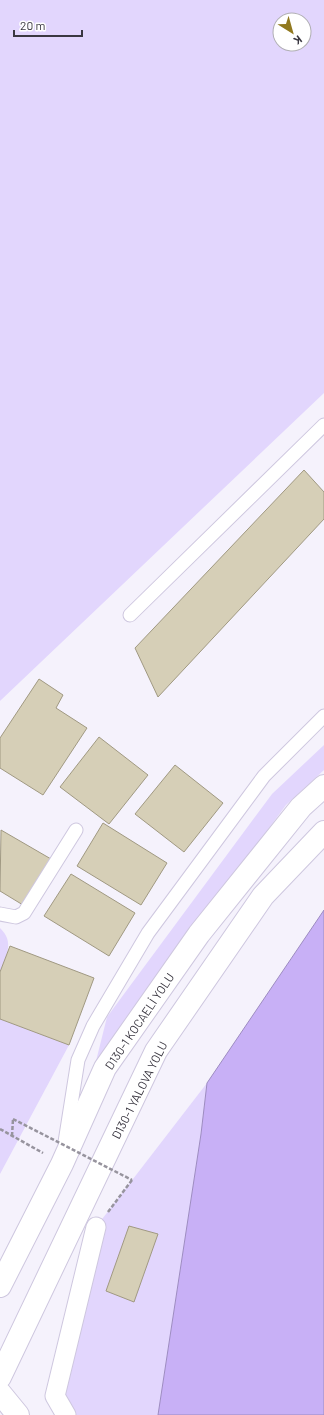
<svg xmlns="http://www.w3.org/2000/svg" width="324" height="1415" viewBox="0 0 324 1415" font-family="Barlow,sans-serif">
<rect width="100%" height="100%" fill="#f5f2fc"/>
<!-- green -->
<g fill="#e2d6fd" fill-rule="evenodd">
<path d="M0,0h324v393l-324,308zM280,20h24v24h-24z"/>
<polygon points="324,745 324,770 286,805 95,1065 107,1017 272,794"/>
<path d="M0,928c15,14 6,28 0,44z"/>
<polygon points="0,1019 69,1045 0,1174"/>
<polygon points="207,1083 201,1134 158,1415 66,1415 55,1396 96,1227"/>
</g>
<!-- water -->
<polygon fill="#c8b0f6" stroke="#9d8cc0" points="324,910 324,1415 158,1415 201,1134 207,1083"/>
<!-- building -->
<g fill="#d6cfb7" stroke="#a09982">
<polygon points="304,470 324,492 324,519 158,697 135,648"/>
<polygon points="39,679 63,695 56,708 87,728 43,795 0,768 0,738"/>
<polygon points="99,737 148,775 109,824 60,787"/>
<polygon points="175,765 223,803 184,852 135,814"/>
<polygon points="103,823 167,863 141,905 77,866"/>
<polygon points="1,830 51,859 23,905 0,891"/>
<polygon points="71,874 135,913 109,956 44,916"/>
<polygon points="10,946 94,978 69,1045 0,1019 0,972"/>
<polygon points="129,1226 158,1234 134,1302 106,1291"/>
</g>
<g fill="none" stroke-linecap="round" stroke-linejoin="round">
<defs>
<g id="service">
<polyline points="130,615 324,425"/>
<polyline points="0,914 16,917 24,913 76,830"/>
<polyline points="65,1142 78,1060 93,1026 148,933 264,776 324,716"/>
</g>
<polyline id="pedestrian" points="66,1415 55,1396 96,1227"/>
<polyline id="minor" points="0,1393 18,1415"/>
<g id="trunk">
<polyline points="0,1286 62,1164 105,1068 199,934 301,807 324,786"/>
<polyline points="0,1377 156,1051 263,896 324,832"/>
</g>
</defs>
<!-- service casing -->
<use href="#service" stroke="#cec7df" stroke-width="15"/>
<!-- pedestrian casing -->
<use href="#pedestrian" stroke="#cec7df" stroke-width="21"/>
<!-- minor casing -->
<use href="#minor" stroke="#cec7df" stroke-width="24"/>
<!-- trunk casing -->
<use href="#trunk" stroke="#cec7df" stroke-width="24"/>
<!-- path -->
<g stroke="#97949e" stroke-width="2.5" stroke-dasharray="4 2" stroke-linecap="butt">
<polyline points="0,1129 43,1153"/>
<polyline points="12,1136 13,1119"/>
<polyline points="108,1212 132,1180"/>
</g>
<!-- service -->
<use href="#service" stroke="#fff" stroke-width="13"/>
<!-- pedestrian -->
<use href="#pedestrian" stroke="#fff" stroke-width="19"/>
<!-- minor -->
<use href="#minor" stroke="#fff" stroke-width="22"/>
<!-- trunk -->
<use href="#trunk" stroke="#fff" stroke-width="22"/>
<!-- path-bridge -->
<polyline stroke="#97949e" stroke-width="2.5" stroke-dasharray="4 2" stroke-linecap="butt" points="13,1119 132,1180"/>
</g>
<g text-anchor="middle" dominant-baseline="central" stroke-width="4" stroke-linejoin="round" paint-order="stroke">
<!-- street labels -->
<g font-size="12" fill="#3a3741" stroke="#fff">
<text transform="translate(139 1021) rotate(-56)">D130-1 KOCAELİ YOLU</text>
<text transform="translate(139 1090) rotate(-63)">D130-1 YALOVA YOLU</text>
</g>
</g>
<!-- north arrow -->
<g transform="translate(292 32) rotate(143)"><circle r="19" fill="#ffffff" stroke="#b0afb3"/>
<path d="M0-3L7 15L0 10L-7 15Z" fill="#91791f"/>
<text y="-6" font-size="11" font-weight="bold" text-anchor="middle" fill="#3a3741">K</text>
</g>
<!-- scale -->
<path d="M14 30v6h68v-6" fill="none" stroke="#3a3741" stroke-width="2"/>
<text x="20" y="30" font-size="12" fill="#3a3741" stroke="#ffffff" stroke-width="3" paint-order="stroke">20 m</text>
</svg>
